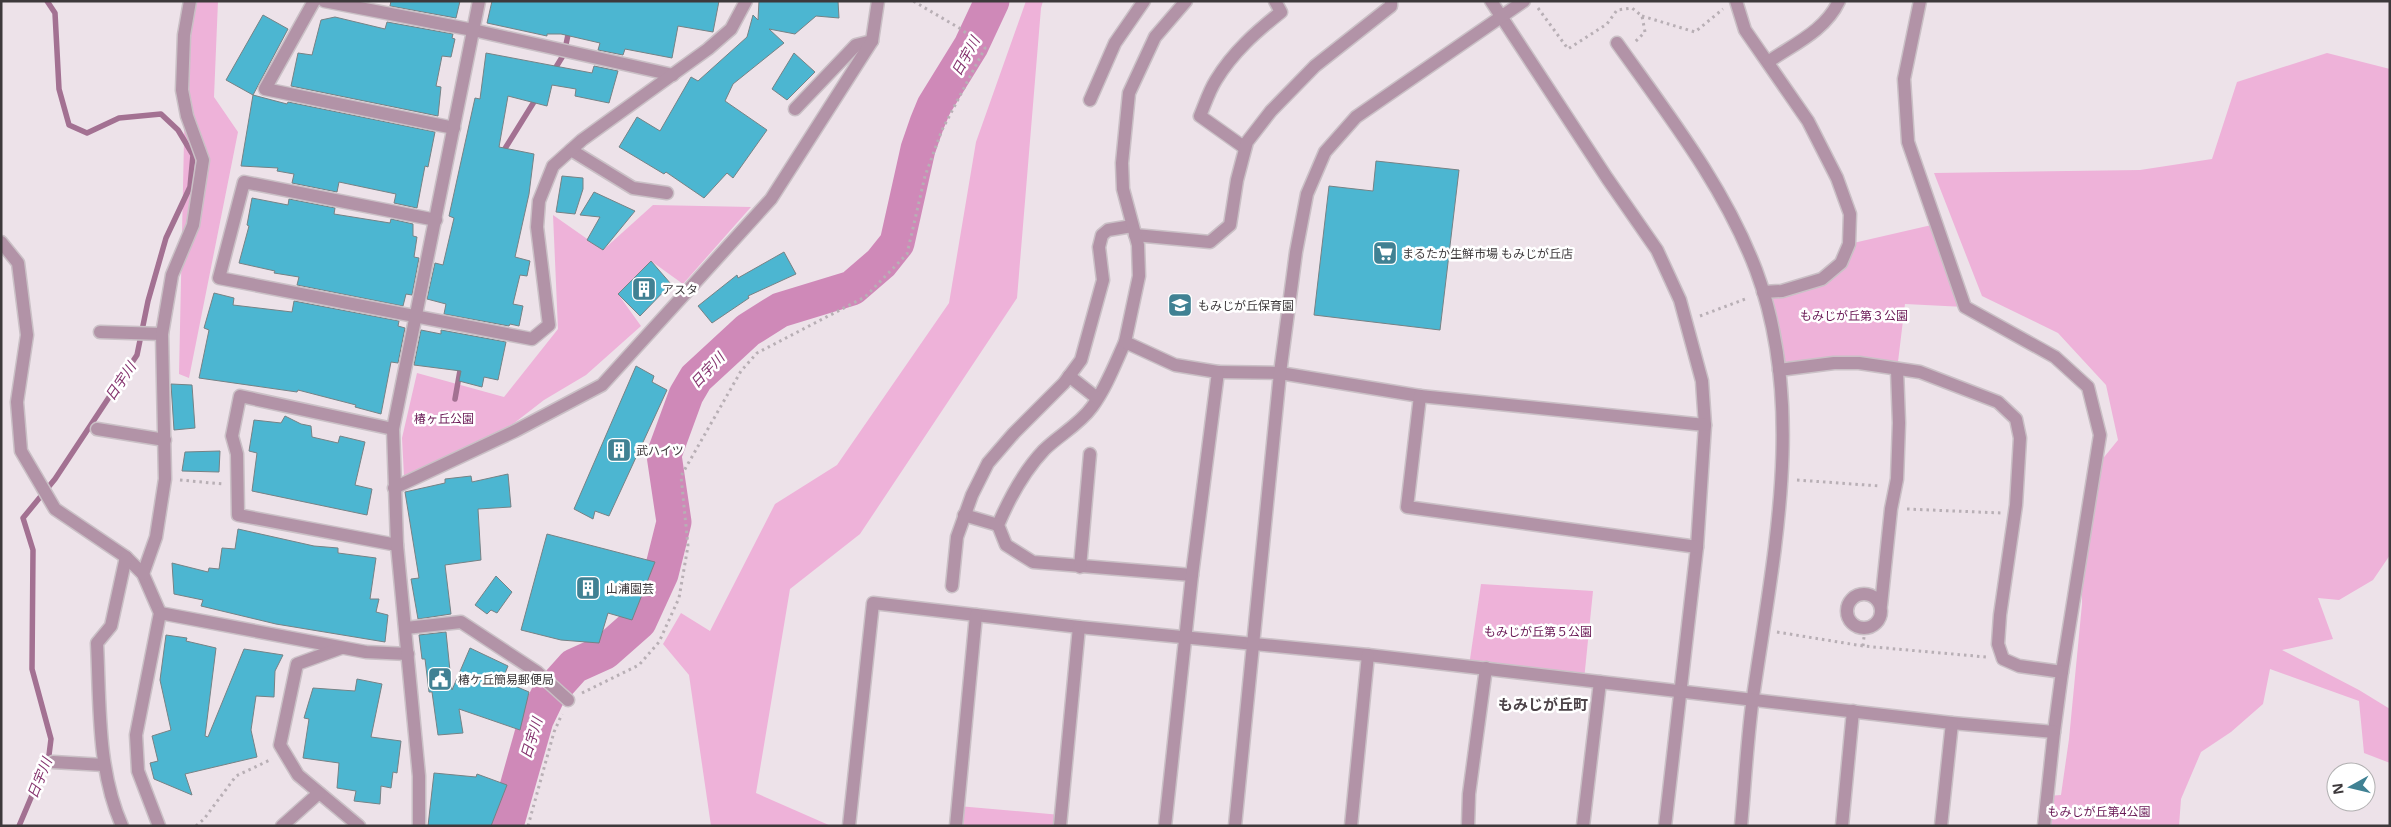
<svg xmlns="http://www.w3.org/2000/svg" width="2391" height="827" viewBox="0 0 2391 827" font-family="'Noto Sans','Noto Sans JP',sans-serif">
<rect width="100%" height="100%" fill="#ede2e9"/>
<!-- green -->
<g fill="#eeb2d9">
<polygon points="187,1 218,1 214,97 238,132 189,378 179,374"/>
<polygon points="1026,1 1043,1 1041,8 1017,298 860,534 790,589 756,793 831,826 711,826 689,675 663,644 681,613 710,631 775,504 837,465 949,303 976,142"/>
<polygon points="2327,53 2390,69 2390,555 2373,580 2339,600 2318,598 2333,639 2282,650 2359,690 2390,709 2390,763 2364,753 2359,701 2270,669 2263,704 2231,732 2201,752 2181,799 2179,826 2044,826 2047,796 2061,795 2069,739 2082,604 2081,556 2096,467 2118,440 2106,385 2058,333 1982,296 1934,173 2140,170 2212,159 2237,82"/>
<polygon points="653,205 751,207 683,284 651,261 618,294 641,326 586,375 544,400 513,424 404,476 402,438 417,373 504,397 558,329 553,215 603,250"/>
<polygon points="1936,224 1965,307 1905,304 1897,370 1846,363 1779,370 1763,292 1829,273 1849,244"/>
<polygon points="1481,584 1593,591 1584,680 1469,666"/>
<polygon points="958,806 1061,815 1060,826 956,826"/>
</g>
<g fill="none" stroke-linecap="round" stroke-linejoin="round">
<!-- stream -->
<g stroke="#a37192" stroke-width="5.5">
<polyline points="553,72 564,54 569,30"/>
<polyline points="501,155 537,97"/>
<polyline points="455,399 461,365"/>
<polyline points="19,826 49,755 51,739 32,669 33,550 23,518 55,479 137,355 148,301 166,238 190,187 193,155 178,130 161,114 119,118 87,133 69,125 59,89 55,13 47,1"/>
</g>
<!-- river -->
<polyline stroke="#cf89b8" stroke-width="35" points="506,826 536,720 548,695 574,666 605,652 639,622 661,574 674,522 664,455 686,395 696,378 748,330 780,310 852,288 881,263 897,243 918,149 927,123 934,106 971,46 992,1"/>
</g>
<!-- building -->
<g fill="#4cb6d1" stroke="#768285">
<polygon points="391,1 460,1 456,18 390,6"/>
<polygon points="492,1 719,1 713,32 678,26 672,58 625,49 623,55 598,50 600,43 561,34 547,34 547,36 487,23"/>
<polygon points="759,1 838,1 839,18 816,16 795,34 769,29 784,43 733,84 725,101 767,130 733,178 727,173 704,198 666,172 664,174 619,147 637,117 660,131 691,77 698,81 747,37 753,15 758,20"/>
<polygon points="263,15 288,29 253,95 226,80"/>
<polygon points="335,17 385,29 387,22 453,34 452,38 455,39 451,57 442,56 436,86 441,87 438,116 291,86 298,53 312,55 321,20"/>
<polygon points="486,53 592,73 594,66 618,71 609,103 575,96 576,89 552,85 547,106 508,96 499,147 534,154 529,194 515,257 530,261 527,276 520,275 513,304 523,306 519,326 510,324 509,326 444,314 446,304 427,299 435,263 443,265 454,218 449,216 475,98 480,99"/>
<polygon points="794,53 815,72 787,100 772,89"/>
<polygon points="253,95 287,104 288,102 435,132 428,167 425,166 417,208 394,203 396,194 339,182 337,192 292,183 294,174 277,171 278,168 241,166"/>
<polygon points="1376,161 1459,170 1440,330 1314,315 1329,186 1373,191"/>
<polygon points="562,176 583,178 583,189 575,214 556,212"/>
<polygon points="594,192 635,211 603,250 587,240 600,217 580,215"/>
<polygon points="252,198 288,205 289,199 335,208 334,214 390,223 391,219 413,224 413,236 417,237 414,257 419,258 412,295 406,294 403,306 297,285 299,277 274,273 275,271 239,263 249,226 247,225"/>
<polygon points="784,252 796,274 748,296 749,298 712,323 698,306 737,275 738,278"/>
<polygon points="651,261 671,284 640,316 618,294"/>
<polygon points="214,293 234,298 233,305 292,312 294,301 399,321 398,326 405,328 398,363 391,362 381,414 355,407 356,405 298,390 297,392 199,378 209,330 204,328"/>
<polygon points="421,330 441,334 441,330 506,342 498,380 484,377 482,387 459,381 461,371 414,365"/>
<polygon points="636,366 654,376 652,382 667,390 609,516 595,511 593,519 574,509"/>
<polygon points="171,384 192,385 195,428 174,430"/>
<polygon points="285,416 301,424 311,426 312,437 338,443 340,436 365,442 355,485 372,489 367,515 252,491 257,453 249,451 254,420 281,423"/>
<polygon points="220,451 219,472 182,471 185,452"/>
<polygon points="508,474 511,507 478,509 481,560 445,565 451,614 418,619 411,579 419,578 405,492 445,483 445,479 471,476 472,482"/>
<polygon points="238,529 314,546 338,548 338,553 376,558 370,599 379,599 376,612 388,615 385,642 276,624 201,606 203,600 174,594 172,563 208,572 209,568 219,569 222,548 235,549"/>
<polygon points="547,534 655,562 632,620 608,613 599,643 561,640 521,630"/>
<polygon points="496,576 512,592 497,613 491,610 487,614 475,605"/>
<polygon points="446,632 452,690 470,648 508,666 503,678 516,682 515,686 529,692 520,730 459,709 463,733 438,735 432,692 429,692 425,659 422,659 419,635"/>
<polygon points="166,635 187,638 186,641 216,648 205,736 208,737 244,649 283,655 275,671 274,697 256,696 251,730 257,757 185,774 192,795 154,779 150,763 158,761 152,736 171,730 160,680"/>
<polygon points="357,679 382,684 371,737 401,741 397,773 393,772 391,788 381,786 380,804 354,801 356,791 337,788 339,763 303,758 309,719 304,718 313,688 355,691"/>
<polygon points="434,773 476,777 477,774 507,785 491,826 428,826"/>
</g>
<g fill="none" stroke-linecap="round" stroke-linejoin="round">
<defs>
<g id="minor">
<polyline points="314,1 265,89 454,128"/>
<polyline points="324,1 473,30 673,75"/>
<polyline points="1491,1 1607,178 1657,250 1680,300 1702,381 1705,425 1697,547 1665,826"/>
<polyline points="1736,1 1745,30 1808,121 1837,178 1850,214 1849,244 1841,263 1822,279 1782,291 1763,292"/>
<polyline points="1920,1 1904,79 1908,142 1965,307 2055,357 2088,387 2100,435 2062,672 2054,732"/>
<path d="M1617,43c52,73 107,143 139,227 51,137 17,287 -3,427 -6,43 -8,86 -12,129"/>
<path d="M1768,62c26,-18 57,-31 71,-61"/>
<polyline points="1090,100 1115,43 1144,1"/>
<polyline points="795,109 856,45 872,41"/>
<path d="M1245,148l-45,-32c5,-12 9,-25 16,-36 17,-28 40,-48 65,-68l-6,-11"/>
<polyline points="571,150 633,188 667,193"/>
<polyline points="436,220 244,182 219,278 532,339 549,325 537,227 539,201 553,166 582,140 708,49 731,29 746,1"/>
<polyline points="1135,235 1210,242 1230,225 1237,180 1247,142 1271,111 1315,66 1391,6 1391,1"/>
<polyline points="1,242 18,263 27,335 17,402 21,451 55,509 126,557 143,574 160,613 136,735 138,771 159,826"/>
<polyline points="100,332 162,334"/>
<path d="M1125,342c-10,22 -19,46 -33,65 -13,18 -33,28 -48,43 -20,21 -35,49 -46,75l8,20 27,17 159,13"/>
<polyline points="1779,370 1834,363 1859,363 1920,372 1998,402 2016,419 2020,438 2016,505 2000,615 1998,644 2003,659 2019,666 2062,672"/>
<polyline points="1218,372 1280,373 1420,396"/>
<polyline points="1069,376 1097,398"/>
<polyline points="97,429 165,440"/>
<polyline points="393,429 240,396 232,436 237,454 238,515 397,545"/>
<polyline points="394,488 515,431 602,385 771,199 872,41 878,1"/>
<polyline points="964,515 998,525"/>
<polyline points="1697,547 1407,507 1420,396 1705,425"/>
<polyline points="1080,567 1090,454"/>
<polyline points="143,574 156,537 165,479 162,334 172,275 193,225 203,160 187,116 182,90 184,35 190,1"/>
<polyline points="952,586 957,537 972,495 988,463 1014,433 1064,383 1081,360 1103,280 1099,247 1102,235 1108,230 1132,226"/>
<circle cx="1864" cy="611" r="17"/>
<polyline points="1881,605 1891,509 1897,479 1899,423 1897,370"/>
<polyline points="160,613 366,652 408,654"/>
<polyline points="406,628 461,622 537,672 568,700"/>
<polyline points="341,648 297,664 280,745 298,775 359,826"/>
<polyline points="53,762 104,765"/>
<path d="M122,826c-25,-57 -22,-121 -25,-183l14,-17 15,-69"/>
<polyline points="282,826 319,793"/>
<polyline points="419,826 419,776 397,545 393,429 479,1"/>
<polyline points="849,826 873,603 1079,627 1368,655 1952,723 2054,732 2044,826"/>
<polyline points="956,826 976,615"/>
<polyline points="1060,826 1079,627"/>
<polyline points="1165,826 1192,575 1218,372 1175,365 1125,342 1139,276 1138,245 1123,189 1122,163 1129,93 1155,37 1186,1"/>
<polyline points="1235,826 1280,373 1296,252 1307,194 1325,152 1356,117 1524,1"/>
<polyline points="1351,826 1368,655"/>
<polyline points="1468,826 1469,794 1486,668"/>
<polyline points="1583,826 1600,682"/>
<polyline points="1842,826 1853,711"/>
<polyline points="1941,826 1952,723"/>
</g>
</defs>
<!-- minor casing -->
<use href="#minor" stroke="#cac0c6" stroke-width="15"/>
<!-- path -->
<g stroke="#b8afb5" stroke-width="3" stroke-dasharray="2.5 4" stroke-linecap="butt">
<polyline points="1538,8 1568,49 1607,24 1617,10 1632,8 1642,16 1645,32 1635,42"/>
<polyline points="1642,16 1695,32 1723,9"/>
<polyline points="1700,316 1748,298"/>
<polyline points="180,480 223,484"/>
<polyline points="1797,480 1880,486"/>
<polyline points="1907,509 2001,513"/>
<polyline points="1777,632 1863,646 1986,657"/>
<polyline points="1863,646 1865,628"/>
<polyline points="582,693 639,665 659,642 679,598 688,546 681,476 741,371 757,353 865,297 907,254 925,176 942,130 985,48 961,29 913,1"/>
<polyline points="196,826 204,819 236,776 272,759"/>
<polyline points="528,826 554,732 562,714"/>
</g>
<!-- minor -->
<use href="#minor" stroke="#b293a7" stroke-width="12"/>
</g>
<!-- icons -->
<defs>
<symbol id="supermarket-square" viewBox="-11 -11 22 22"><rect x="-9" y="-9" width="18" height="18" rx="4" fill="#408193" stroke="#fff"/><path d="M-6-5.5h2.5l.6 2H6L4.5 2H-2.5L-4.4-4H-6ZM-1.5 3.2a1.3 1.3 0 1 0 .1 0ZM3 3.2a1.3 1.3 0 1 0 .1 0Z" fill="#fff"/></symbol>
<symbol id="building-square" viewBox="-11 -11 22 22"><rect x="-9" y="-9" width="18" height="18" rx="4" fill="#408193" stroke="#fff"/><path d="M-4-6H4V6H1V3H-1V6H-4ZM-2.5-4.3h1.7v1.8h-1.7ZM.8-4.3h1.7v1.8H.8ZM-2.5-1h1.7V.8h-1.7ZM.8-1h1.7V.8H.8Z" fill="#fff"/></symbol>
<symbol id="school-square" viewBox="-11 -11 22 22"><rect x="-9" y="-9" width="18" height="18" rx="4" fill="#408193" stroke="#fff"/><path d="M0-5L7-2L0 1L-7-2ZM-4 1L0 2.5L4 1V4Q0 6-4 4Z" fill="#fff"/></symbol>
<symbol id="civic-square" viewBox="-11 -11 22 22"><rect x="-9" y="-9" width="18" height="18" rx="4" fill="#408193" stroke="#fff"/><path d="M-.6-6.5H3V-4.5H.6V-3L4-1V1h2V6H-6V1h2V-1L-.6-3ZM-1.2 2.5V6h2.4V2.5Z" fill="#fff"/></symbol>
</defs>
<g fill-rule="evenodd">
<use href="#supermarket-square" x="1371" y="239" width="28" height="28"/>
<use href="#building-square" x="630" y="275" width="28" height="28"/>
<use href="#school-square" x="1166" y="291" width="28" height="28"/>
<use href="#building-square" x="605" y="436" width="28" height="28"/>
<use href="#building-square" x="574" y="574" width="28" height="28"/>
<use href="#civic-square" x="426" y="665" width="28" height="28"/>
</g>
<g text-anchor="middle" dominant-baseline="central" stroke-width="5" stroke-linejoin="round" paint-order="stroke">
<!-- poi labels -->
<g font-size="12" fill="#3d393b" stroke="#fff" text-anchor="start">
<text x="1402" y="253">まるたか生鮮市場 もみじが丘店</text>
<text x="662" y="289">アスタ</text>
<text x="1198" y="305">もみじが丘保育園</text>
<text x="636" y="450">武ハイツ</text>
<text x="606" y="588">山浦園芸</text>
<text x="458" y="679">椿ケ丘簡易郵便局</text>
</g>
<!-- park labels -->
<g font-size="12" fill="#691855" stroke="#fff">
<text x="1854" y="315">もみじが丘第３公園</text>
<text x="444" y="418">椿ヶ丘公園</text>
<text x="1538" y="631">もみじが丘第５公園</text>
<text x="2099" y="811">もみじが丘第4公園</text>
</g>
<!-- water labels -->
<g font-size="14" font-style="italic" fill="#86346f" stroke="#fff">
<text transform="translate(965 56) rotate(-61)">日宇川</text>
<text transform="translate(707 370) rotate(-47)">日宇川</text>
<text transform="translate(120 381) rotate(-56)">日宇川</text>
<text transform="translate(531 738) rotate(-73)">日宇川</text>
<text transform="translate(39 778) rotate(-68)">日宇川</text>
</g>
<!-- quarter labels -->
<g font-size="15" font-weight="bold" fill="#4c4348" stroke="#fff">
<text x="1543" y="704">もみじが丘町</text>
</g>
</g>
<!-- border -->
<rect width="2391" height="827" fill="none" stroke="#3d393b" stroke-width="5"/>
<!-- north arrow -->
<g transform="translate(2351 787) rotate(262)"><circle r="24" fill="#ffffff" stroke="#b1b0b1"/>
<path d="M0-4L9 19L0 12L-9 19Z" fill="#408193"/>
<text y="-8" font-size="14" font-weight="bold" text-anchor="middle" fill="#3d393b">N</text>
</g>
</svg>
